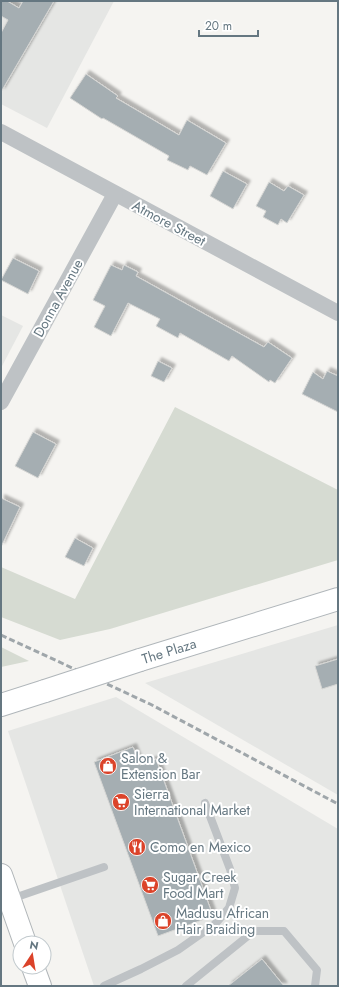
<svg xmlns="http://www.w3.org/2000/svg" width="339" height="987" viewBox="0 0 339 987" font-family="Jost,sans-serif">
<defs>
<filter id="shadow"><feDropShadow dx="3.5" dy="-3.5" stdDeviation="1" flood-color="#0004"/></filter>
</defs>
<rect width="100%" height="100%" fill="#f5f4f1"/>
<!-- built -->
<g fill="#e5e6e4">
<polygon points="1,1 114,1 47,128 1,104"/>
<polygon points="1,315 23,326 1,368"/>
<polygon points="338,625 338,795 145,683"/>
<polygon points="116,697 338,829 338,986 94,986 8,731"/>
</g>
<!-- green -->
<g fill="#d6dbd2">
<polygon points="175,407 338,490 338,560 110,629 60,640 1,617 1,567 75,599"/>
<polygon points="1,647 29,661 1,667"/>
</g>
<!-- building -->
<g fill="#a5aeb2" stroke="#d6d6d4" filter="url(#shadow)">
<polygon points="1,1 7,1 19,8 23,1 54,1 1,92 1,33 8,20 1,16"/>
<polygon points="86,74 118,96 116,98 179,135 187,120 226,143 207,175 190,166 188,170 167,160 169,156 103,118 102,119 70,98"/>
<polygon points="223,171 247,184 233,209 210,196"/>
<polygon points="269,182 284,191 288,186 304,195 287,223 281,219 278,225 263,217 266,211 256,206"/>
<polygon points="13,258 39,271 28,294 1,280"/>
<polygon points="111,265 122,270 124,265 138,272 136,276 264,347 268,342 292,358 275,383 270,380 269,382 232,356 229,361 180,333 178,338 156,326 160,319 128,303 111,336 94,327 105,306 93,300"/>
<polygon points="158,361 172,368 164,382 151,376"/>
<polygon points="327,371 338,376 338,412 302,394 313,372 323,379"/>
<polygon points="33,432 56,444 38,478 15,466"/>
<polygon points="1,498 20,507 1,547"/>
<polygon points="75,538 93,548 84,566 65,557"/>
<polygon points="338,659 338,684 322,689 315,666"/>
<polygon points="133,747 140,765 156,759 213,916 158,936 94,762"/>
<polygon points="262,959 284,986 228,986"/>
</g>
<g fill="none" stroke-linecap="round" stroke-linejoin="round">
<defs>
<g id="secondary">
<polyline points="140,660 338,599"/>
<polyline points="1,705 45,691"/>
</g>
<g id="primary">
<polyline points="1,875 25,943"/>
<polyline points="33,967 40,986"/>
</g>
</defs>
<!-- secondary casing -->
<use href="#secondary" stroke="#b0b6ba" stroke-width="24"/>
<!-- primary casing -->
<use href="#primary" stroke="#b1b6b9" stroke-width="24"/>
<!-- lane -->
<g stroke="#bec2c5" stroke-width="8">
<polyline points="11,899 104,867"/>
<polyline points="104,986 141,969 178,950 215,924 229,908 235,888 230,869 205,803"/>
<polyline points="186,986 254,931 284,931 317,970 315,986"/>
</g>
<!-- street -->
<g stroke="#bec2c5" stroke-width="16">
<polyline points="1,132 338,313"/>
<polyline points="1,402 115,194"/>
</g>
<!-- secondary -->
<use href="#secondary" stroke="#fff" stroke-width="22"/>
<!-- primary -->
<use href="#primary" stroke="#fff" stroke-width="22"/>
<!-- rail -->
<polyline stroke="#9fa6aa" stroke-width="3" stroke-dasharray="6 3" stroke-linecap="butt" points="1,635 150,704 338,804"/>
<defs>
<polyline id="secondary-bridge" points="45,691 140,660"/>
</defs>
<!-- secondary-bridge casing -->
<use href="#secondary-bridge" stroke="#b0b6ba" stroke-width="24" stroke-linecap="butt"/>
<!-- secondary-bridge -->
<use href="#secondary-bridge" stroke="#fff" stroke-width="22"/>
</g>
<!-- icons -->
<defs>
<symbol id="shop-disc" viewBox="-11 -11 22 22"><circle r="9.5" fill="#db432a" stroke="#fff"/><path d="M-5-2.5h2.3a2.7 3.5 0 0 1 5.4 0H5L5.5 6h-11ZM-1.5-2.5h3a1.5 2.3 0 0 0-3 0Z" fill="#fff"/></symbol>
<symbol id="supermarket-disc" viewBox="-11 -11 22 22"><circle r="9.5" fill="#db432a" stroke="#fff"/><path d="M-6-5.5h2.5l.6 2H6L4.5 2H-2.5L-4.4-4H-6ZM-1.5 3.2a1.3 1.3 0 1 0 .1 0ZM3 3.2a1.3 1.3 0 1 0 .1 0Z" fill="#fff"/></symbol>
<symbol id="restaurant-disc" viewBox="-11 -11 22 22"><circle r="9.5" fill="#db432a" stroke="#fff"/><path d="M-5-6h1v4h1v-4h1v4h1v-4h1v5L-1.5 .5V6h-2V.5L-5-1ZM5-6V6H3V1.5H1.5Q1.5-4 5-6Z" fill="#fff"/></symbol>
</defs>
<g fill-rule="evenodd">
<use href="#shop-disc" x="98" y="756" width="20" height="20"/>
<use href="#supermarket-disc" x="111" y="792" width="20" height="20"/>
<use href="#restaurant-disc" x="127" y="837" width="20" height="20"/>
<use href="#supermarket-disc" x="140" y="875" width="20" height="20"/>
<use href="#shop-disc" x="153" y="911" width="20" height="20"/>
</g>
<g text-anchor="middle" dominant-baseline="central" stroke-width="4" stroke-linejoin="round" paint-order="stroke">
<!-- street labels -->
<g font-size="14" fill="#657781" stroke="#fff">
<text transform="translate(169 223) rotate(28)">Atmore Street</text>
<text transform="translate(58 298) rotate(-61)">Donna Avenue</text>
<text transform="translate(169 651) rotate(-17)">The Plaza</text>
</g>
<!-- poi labels -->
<g font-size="14" fill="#657781" stroke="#fff" text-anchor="start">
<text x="121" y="758">Salon &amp;<tspan x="121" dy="16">Extension Bar</tspan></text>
<text x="134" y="794">Sierra<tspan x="134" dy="16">International Market</tspan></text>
<text x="150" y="847">Como en Mexico</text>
<text x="163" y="877">Sugar Creek<tspan x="163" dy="16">Food Mart</tspan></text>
<text x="176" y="913">Madusu African<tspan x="176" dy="16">Hair Braiding</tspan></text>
</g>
</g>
<!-- border -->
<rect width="339" height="987" fill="none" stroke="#657781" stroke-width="4"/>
<!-- north arrow -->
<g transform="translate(32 955) rotate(12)"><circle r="19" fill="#ffffff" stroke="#c1c9cd"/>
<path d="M0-3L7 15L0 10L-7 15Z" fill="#db432a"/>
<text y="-6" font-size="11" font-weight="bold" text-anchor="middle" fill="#657781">N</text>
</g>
<!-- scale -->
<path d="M199 30v6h59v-6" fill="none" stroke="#657781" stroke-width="2"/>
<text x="205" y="30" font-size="12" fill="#657781" stroke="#ffffff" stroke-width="3" paint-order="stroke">20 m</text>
</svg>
